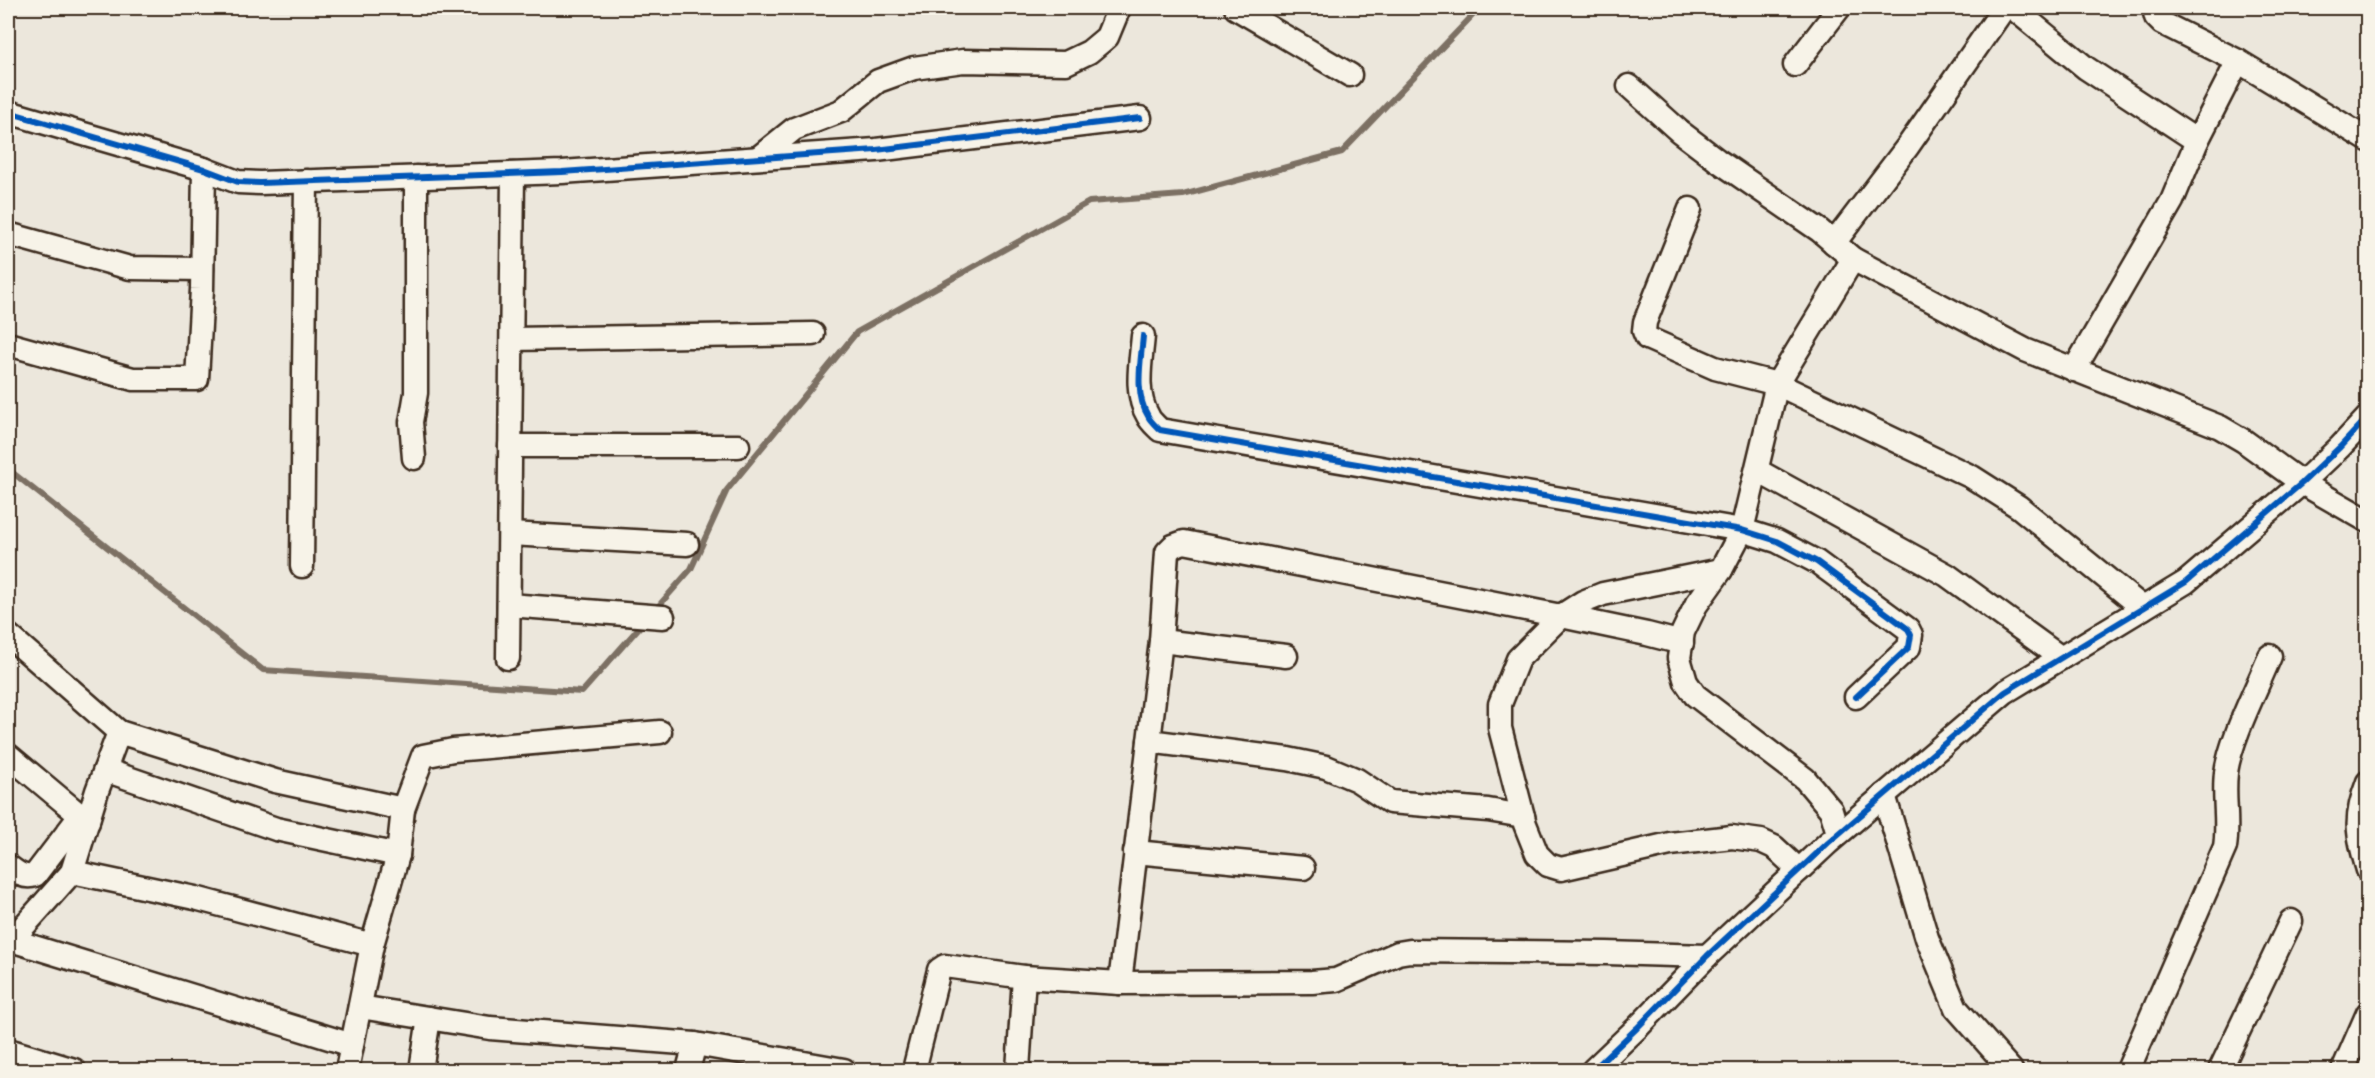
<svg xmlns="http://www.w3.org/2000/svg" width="2375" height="1078" viewBox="0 0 2375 1078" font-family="'Balsamiq Sans',sans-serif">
<rect width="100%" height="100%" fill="#ece7dc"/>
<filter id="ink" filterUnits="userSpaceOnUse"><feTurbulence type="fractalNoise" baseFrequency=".0167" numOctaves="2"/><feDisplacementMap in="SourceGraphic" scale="12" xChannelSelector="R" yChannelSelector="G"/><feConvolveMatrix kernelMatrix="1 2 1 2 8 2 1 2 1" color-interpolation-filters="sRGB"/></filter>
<g filter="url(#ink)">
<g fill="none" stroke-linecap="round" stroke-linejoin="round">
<!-- stream -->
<g stroke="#7c7064" stroke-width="6">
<polyline points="8,469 263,670 582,692 644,622"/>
<polyline points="655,610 691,569 727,490 857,332 1089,202 1183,195 1342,152 1473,15 1484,8"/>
</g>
<defs>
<g id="minor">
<polyline points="1236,8 1350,75"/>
<polyline points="2013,8 2086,68 2197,141"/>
<polyline points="2154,8 2156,17 2162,23 2238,61 2368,140"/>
<polyline points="1795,65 1839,8"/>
<polyline points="1629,86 1679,131 1717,160 1819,230 1853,259 2025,350 2220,427 2244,441 2302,483 2368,521"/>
<polyline points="8,112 204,169 238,182 260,183 562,172 876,150 1140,118"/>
<polyline points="758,158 794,129 841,111 878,81 914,68 963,61 1066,63 1089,52 1107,37 1119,8"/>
<polyline points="1690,209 1645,322 1644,331 1647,338 1715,368 1777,384 1972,477 2019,507 2143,608"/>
<polyline points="8,234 130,268 202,269"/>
<polyline points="1834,243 1908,146 2004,8"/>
<path d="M1143,336c-2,25 -9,57 5,80 2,5 8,10 12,14l582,100 35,11 40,21 91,67 3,6 -2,12 -53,50"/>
<polyline points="512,339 813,334"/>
<polyline points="8,344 133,379 197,379 202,289 204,169"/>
<polyline points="2074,370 2172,201 2197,141 2238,61"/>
<polyline points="510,446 738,446"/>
<polyline points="414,458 411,422 416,393 416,177"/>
<polyline points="1758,471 1947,575 2061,658"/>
<polyline points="510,534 687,544"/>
<polyline points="302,566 306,181"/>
<polyline points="1721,570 1603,594 1583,602 1561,616 1518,659 1500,704 1500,728 1525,824 1537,854 1548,865 1561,869 1670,844 1732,837 1761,841 1774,847 1799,870"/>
<polyline points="509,605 663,617"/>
<polyline points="8,635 119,732"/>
<polyline points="1161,641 1286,656"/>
<polyline points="508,658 513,174"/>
<polyline points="1149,741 1288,759 1326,767 1357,780 1390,802 1488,810 1523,816"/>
<polyline points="8,755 88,822"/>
<polyline points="105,770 276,829 398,855 403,809"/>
<path d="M2368,782c-14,36 -11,52 0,88"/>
<polyline points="1884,795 1927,938 1956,1008 2011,1070"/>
<polyline points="1838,833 1831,810 1805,779 1695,695 1686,682 1679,658 1683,632 1696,605 1721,570 1742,530 1777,384 1853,259"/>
<polyline points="1135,852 1303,868"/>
<path d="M8,866c8,6 16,13 27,9l45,-59"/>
<polyline points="72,872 195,898 372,945 398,855"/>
<polyline points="11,940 352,1045"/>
<polyline points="8,944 72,872 97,791 119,732 275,781 403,809 423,756 453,750 660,732"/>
<polyline points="1120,983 1161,641 1167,552 1173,546 1184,542 1561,616 1647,634 1682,643"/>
<polyline points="360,1007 490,1028 695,1044 844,1070"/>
<polyline points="8,1050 74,1070"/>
<polyline points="347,1070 372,945"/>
<polyline points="421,1070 429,1018"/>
<polyline points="688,1070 695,1044"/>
<polyline points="914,1070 939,970 945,966 1024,977 1120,983 1312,982 1336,980 1398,953 1410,951 1607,953 1707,956"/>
<polyline points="1018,1070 1024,977"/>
<polyline points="1593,1070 1637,1028 1707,956 1828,843 2005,692 2186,582 2302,483 2340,447 2368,417"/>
<path d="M2128,1070l97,-223c4,-25 -2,-49 1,-74 4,-33 31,-85 44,-117"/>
<polyline points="2220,1070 2291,921"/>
<polyline points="2343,1070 2368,1013"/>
</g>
</defs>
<!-- minor casing -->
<use href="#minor" stroke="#3b2a1e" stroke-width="27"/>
<!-- minor -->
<use href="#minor" stroke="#f7f3e8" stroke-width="22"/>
<defs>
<g id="cycleway">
<polyline points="8,112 204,169 238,182 260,183 562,172 876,150 1140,118"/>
<path d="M1143,336c-2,25 -9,57 5,80 2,5 8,10 12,14l582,100 35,11 40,21 91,67 3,6 -2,12 -53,50"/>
<polyline points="1593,1070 1637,1028 1707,956 1828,843 2005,692 2186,582 2302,483 2340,447 2368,417"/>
</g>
</defs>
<!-- cycleway casing -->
<use href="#cycleway" stroke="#f7f3e8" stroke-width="10"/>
<!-- cycleway -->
<use href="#cycleway" stroke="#0057b8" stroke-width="6"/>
</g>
</g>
<!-- margin -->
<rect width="2375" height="1078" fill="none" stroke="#f7f3e8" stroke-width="30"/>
<rect x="15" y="15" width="2345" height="1048" fill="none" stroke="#3b2a1e" stroke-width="2" filter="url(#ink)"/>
</svg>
